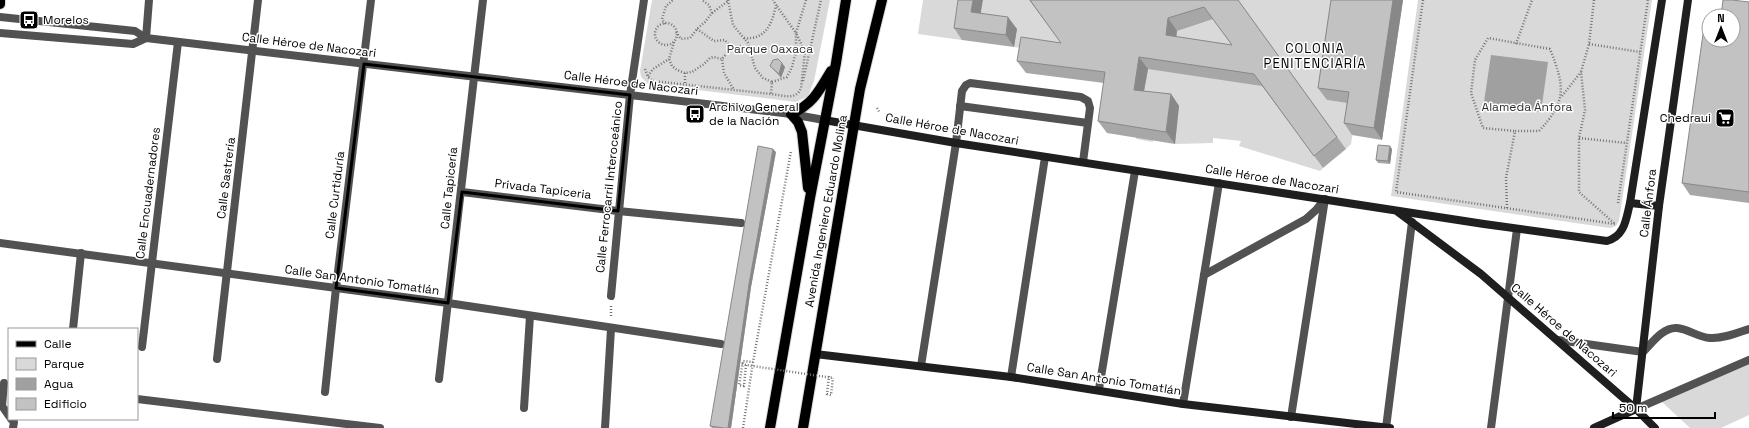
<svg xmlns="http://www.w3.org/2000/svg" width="1749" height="428" viewBox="0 0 1749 428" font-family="'Space Grotesk',sans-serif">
<rect width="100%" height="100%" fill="#fff"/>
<!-- green -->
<g fill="#d9d9d9">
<polygon points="652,0 830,0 814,81 808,96 796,102 648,84 641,77 640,71"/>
<polygon points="923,0 968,0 962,40 918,34"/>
<polygon points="983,0 1029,0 1070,55 1014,47 1017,30 979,24"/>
<polygon points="1159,0 1199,0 1323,168 1320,171 1239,146 1241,141 1213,138 1213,143 1175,144 1179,106 1158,104 1153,142 1136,139"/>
<polygon points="1237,0 1341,0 1327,100 1357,104 1351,144 1346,149"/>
<polygon points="1418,0 1652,0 1619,221 1616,226 1610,228 1391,196"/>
<polygon points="1749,364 1749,415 1721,428 1690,428 1662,402"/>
</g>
<!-- water -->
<polygon fill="#a0a0a0" points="1491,55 1548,62 1541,112 1484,102"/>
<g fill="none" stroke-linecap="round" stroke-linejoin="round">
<defs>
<g id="primary">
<polyline points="0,4 0,0"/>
<path d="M808,188l-6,-56 -4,-10 -7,-8c22,-10 28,-23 40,-43"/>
<polyline points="770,428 810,198 836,63 846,0"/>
<polyline points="803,428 860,89 882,0"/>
</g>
</defs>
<!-- primary casing -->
<use href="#primary" stroke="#dbdbdb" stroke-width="12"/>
<!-- path -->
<g stroke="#747474" stroke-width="2.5" stroke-dasharray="1 2" stroke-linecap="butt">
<path d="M728,0l5,25 15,18 7,25 8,10 9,4 -1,12c11,1 25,7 30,-6l4,-36 -9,-19 10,-33"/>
<polyline points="1423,0 1396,192 1615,224"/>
<polyline points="1594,0 1589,44 1581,72 1585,110 1579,138 1579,192 1614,223"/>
<polyline points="712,13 728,1"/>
<circle cx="666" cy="34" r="11"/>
<polyline points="665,24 662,19 666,6 673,0"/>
<polyline points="697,29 714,41 725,40 731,48 722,59 724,73 734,90"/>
<polyline points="676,32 681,39 690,38 697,29 705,22 712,13 709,5 702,0"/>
<path d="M744,38c22,2 28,-14 32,-33l-3,-5"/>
<polyline points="674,42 669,59 672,66 677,70 685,73 692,72 704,64 710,58 713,57 722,59"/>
<polyline points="1516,44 1532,0"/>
<polyline points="1589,44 1640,52"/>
<polyline points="731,48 741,46 750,49"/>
<polyline points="645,69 648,77 653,81 771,94"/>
<polyline points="685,73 685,85"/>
<polyline points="648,76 653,69 669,59"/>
<polyline points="803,81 821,0"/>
<polyline points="772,82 787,77 792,67 796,52 796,33 776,5"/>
<polyline points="1562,96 1581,72"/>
<polyline points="877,108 880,113"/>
<polyline points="1579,138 1626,143"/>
<polyline points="1618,203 1648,0"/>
<path d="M1507,208l-1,-30 9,-47h24c28,-30 26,-44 11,-82l-62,-11 -13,22 -4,33 12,35 32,3"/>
<polyline points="611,306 611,317"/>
<polyline points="746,365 744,386 739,385 743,361 753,362"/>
<polyline points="829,376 827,394 831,395 833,378"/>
<polyline points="743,428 753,362 791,151"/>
</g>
<!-- lane -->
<g stroke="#525252" stroke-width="8">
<polyline points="960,106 1088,123"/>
<polyline points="956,143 962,91 966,85 970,83 1081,97 1088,101 1090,108 1083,162"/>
<path d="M1558,340l85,12c9,-9 20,-25 34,-24 11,1 21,9 33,10 13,1 27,-5 39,-9"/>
<polyline points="4,383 2,406 9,416"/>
<polyline points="137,399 380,428"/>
<polyline points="11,419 14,422 13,428"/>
<polyline points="605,428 611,329"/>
</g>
<!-- street -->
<g stroke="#525252" stroke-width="8">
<polyline points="0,17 135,31 146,38 791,114 824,120"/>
<polyline points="0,33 133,44 146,38"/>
<polyline points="146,38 149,0"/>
<polyline points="462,192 618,211 741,223"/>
<polyline points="0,243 448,303 721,344"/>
<polyline points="1204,275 1306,219 1316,210 1324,200"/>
<polyline points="611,296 630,95 644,0"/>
<polyline points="73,329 81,253"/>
<polyline points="142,347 178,42"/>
<polyline points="217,359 258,0"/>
<polyline points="921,366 956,143"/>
<polyline points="1011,377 1045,157"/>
<polyline points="439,379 483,0"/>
<polyline points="1099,389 1135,171"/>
<polyline points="325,392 336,288 371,0"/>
<polyline points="1183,404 1219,183"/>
<polyline points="524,408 530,316"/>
<polyline points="1636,409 1749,360"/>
<polyline points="1291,417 1325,199"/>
<polyline points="1386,428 1412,222"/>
<polyline points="1491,428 1517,229"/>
</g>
<!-- secondary -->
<g stroke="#1f1f1f" stroke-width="8">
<path d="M824,120l132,23 528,81 123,17c18,-5 19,-22 23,-38l32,-203"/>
<polyline points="1630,203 1659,206"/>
<polyline points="1398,212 1481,274 1636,409 1655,428"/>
<polyline points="815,354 1011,377 1183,404 1390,428"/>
<polyline points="1636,409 1659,206 1688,0"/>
<polyline points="1594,428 1636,409"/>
</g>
<!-- primary -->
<use href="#primary" stroke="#000" stroke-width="10"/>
<!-- path-bridge -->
<polyline stroke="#747474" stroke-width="2.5" stroke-dasharray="1 2" stroke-linecap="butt" points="739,363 746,365 833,378"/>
</g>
<!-- wall -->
<g fill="#a7a7a7" fill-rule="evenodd">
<path d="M1029,0h209l108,149 -23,19 -61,-82 -114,-17 -4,22 27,3 8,12 -4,38 -68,-11 -9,-12 6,-38 -78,-10 -9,-12 44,-18zM1213,19l19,26 -56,-8 1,-6z"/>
<polygon points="1331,0 1403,0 1382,140 1352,135 1344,123 1347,103 1327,100 1318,88"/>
<polygon points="1749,2 1749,203 1690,195 1682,183 1709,40"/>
<polygon points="981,13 1017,29 1014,47 962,40 954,28"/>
<polygon points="770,66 785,67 781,78 773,69"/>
<polygon points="1392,149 1390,164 1378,163 1376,160"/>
<polygon points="776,152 751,287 731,428 712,428 710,426"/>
</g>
<!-- shaded-wall -->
<g fill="#888">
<polygon points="973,0 983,0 979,24 971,12"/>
<polygon points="1393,0 1403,0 1382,140 1374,128"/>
<polygon points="1008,17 1017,29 1014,47 1006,35"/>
<polygon points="1168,18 1177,31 1175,47 1166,35"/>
<polygon points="1139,57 1148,69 1142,102 1134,90"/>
<polygon points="782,63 785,67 781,78 779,74"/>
<polygon points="1171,94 1179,106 1175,144 1166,132"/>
<polygon points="1390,146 1392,149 1390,164 1388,161"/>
<polygon points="773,149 776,152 751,287 731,428 728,428 749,284"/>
</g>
<!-- building -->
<g fill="#c2c2c2" stroke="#888" fill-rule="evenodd">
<polygon points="958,0 973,0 971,12 1008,17 1006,35 954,28"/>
<path d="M1030,0h208l99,137 -23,19 -60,-82 -115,-17 -5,33 37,4 -5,38 -68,-11 7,-49 -88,-11 4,-24 40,6zM1204,7l28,38 -66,-10 2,-17z"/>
<polygon points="1331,0 1393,0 1374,128 1344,123 1349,92 1318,88"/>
<polygon points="1723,0 1732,0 1749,2 1749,192 1682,183 1705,20 1709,19 1709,40 1733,40 1733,16 1721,16"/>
<polygon points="778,59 782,63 779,74 770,66 773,60"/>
<polygon points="1378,145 1390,146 1388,161 1376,160"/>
<polygon points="758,146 773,149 749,284 728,428 724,428 710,426"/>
</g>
<!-- marked area -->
<path fill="none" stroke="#000" stroke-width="3" stroke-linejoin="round" d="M364,64l266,31 -12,116 -156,-19 -14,111 -112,-15z"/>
<!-- icons -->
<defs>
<symbol id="bus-square" viewBox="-11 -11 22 22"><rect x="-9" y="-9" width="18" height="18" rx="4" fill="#000" stroke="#fff"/><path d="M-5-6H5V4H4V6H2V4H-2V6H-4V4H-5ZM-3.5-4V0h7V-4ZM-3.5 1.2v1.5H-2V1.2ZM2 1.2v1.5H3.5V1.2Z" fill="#fff"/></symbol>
<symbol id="supermarket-square" viewBox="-11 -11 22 22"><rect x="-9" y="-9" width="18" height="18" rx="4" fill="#000" stroke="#fff"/><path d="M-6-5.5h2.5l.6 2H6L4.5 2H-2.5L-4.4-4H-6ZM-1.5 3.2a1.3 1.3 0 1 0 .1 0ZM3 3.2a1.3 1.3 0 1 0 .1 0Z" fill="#fff"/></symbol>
</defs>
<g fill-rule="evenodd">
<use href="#bus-square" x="18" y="9" width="22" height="22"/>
<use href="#bus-square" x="684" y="103" width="22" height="22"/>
<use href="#supermarket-square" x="1714" y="107" width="22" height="22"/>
</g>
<g text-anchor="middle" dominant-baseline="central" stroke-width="3" stroke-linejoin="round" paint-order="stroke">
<!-- poi labels -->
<g font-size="12" fill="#000" stroke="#fff" text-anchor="start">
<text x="43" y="20">Morelos</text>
<text x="709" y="107">Archivo General<tspan x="709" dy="14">de la Nación</tspan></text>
<text x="1711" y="118" text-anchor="end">Chedraui</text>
</g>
<!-- street labels -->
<g font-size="12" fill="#000" stroke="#fff">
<text transform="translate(309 45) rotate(7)">Calle Héroe de Nacozari</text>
<text transform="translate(631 83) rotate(7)">Calle Héroe de Nacozari</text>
<text transform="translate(952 129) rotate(10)">Calle Héroe de Nacozari</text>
<text transform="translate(226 178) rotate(-83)">Calle Sastrería</text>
<text transform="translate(1272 179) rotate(9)">Calle Héroe de Nacozari</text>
<text transform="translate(609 187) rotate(-84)">Calle Ferrocarril Interoceánico</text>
<text transform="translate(449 188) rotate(-84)">Calle Tapicería</text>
<text transform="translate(543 189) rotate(7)">Privada Tapiceria</text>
<text transform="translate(148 193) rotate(-83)">Calle Encuadernadores</text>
<text transform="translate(335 195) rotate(-83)">Calle Curtiduría</text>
<text transform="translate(1648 203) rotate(-83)">Calle Ánfora</text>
<text transform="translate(826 211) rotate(-80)">Avenida Ingeniero Eduardo Molina</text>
<text transform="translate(362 280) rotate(8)">Calle San Antonio Tomatlán</text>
<text transform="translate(1564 330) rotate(41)">Calle Héroe de Nacozari</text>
<text transform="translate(1104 379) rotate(9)">Calle San Antonio Tomatlán</text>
</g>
<!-- park labels -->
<g font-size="12" fill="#303030" stroke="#fff">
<text x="770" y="49">Parque Oaxaca</text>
<text x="1527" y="107">Alameda Ánfora</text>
</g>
<!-- neighbourhood labels -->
<g font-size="13" letter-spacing="1" fill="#000" stroke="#fff">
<text x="1315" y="48">COLONIA<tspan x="1315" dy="15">PENITENCIARÍA</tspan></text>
</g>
</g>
<!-- legend -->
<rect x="8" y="328" width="130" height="92" fill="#ffffff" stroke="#999999"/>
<rect x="16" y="341" width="20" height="6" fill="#000000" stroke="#999999"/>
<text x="44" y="348" font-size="12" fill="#000000">Calle</text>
<rect x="16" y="358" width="20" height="12" fill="#d9d9d9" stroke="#999999"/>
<text x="44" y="368" font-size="12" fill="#000000">Parque</text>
<rect x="16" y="378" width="20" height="12" fill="#a0a0a0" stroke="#999999"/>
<text x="44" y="388" font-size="12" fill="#000000">Agua</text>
<rect x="16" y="398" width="20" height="12" fill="#c2c2c2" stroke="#999999"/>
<text x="44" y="408" font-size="12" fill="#000000">Edificio</text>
<!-- north arrow -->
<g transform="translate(1721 28)"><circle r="19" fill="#ffffff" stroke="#999999"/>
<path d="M0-3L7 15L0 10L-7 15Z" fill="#000000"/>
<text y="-6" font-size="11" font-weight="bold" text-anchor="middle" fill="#000000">N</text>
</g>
<!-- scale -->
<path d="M1613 412v6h102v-6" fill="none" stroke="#000000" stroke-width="2"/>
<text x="1619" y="412" font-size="12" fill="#000000" stroke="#ffffff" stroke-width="3" paint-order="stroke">50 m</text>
</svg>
